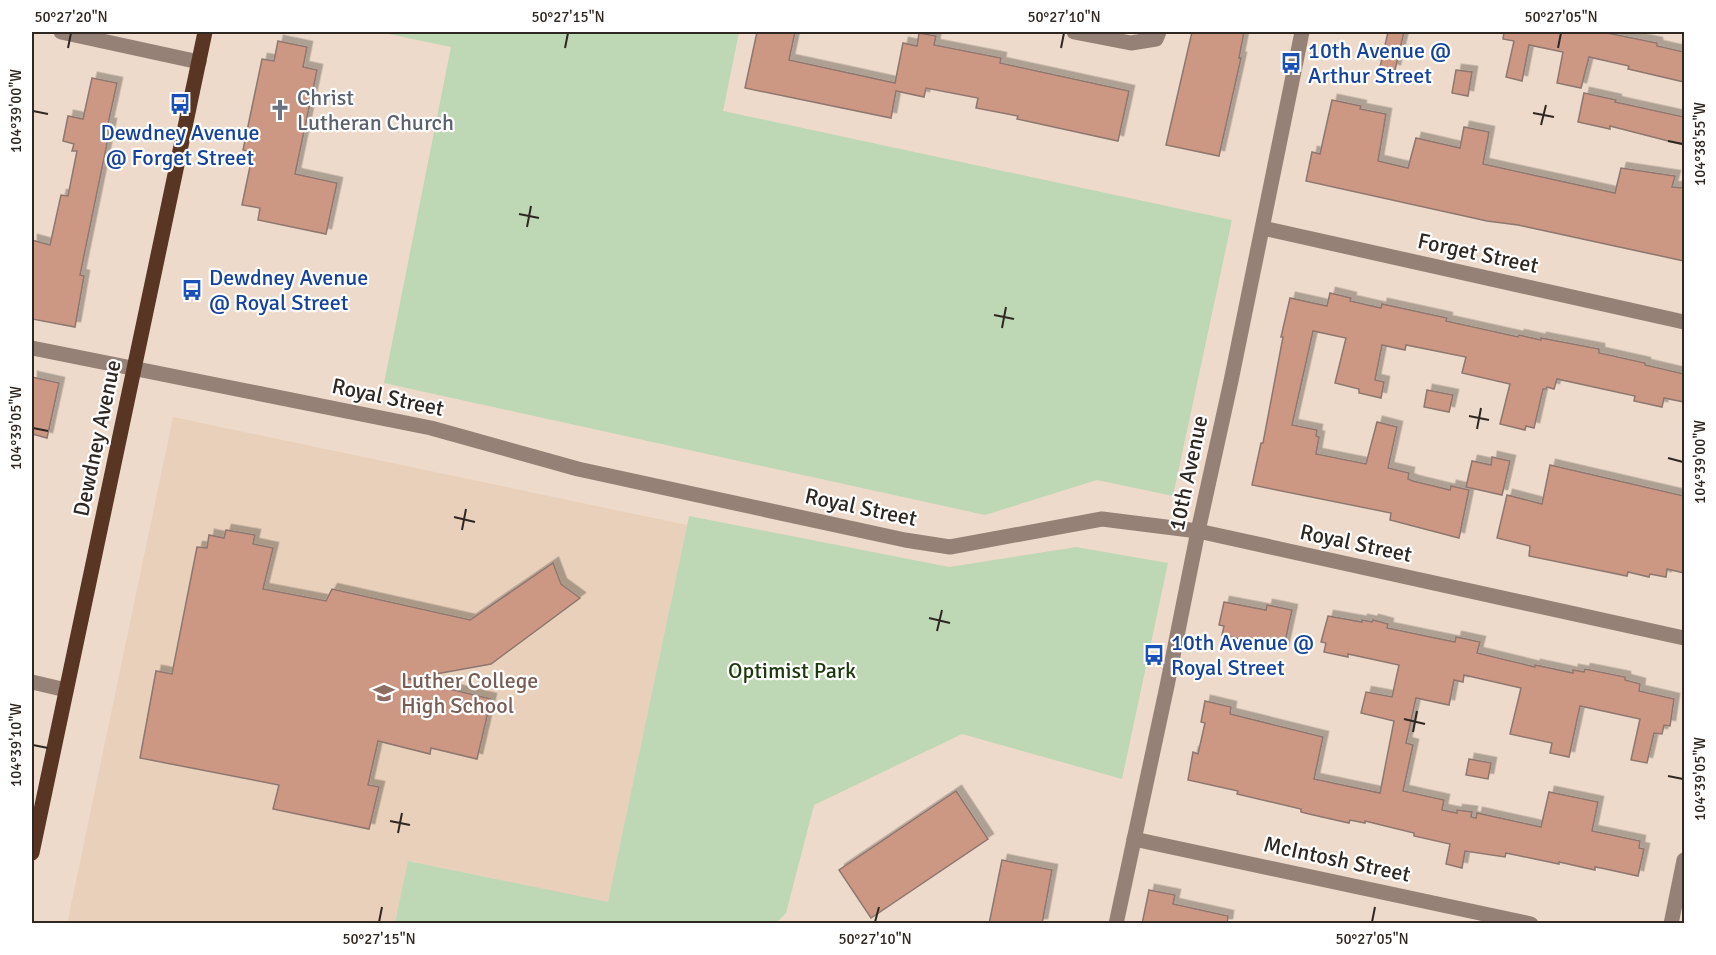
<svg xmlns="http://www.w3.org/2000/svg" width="1716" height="955" viewBox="0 0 1716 955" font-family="Signika,sans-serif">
<defs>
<filter id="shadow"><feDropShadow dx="5.5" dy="-5.5" stdDeviation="0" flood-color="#0004"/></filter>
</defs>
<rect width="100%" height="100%" fill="#eedaca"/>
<!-- built -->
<polygon fill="#e9d0ba" points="173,417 687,525 608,903 409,861 395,923 67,924"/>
<!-- green -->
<g fill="#bed7b4">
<polygon points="379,32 739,32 723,111 1232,220 1173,496 1097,480 985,515 384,383 451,47"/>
<polygon points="689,516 949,567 1076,547 1168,563 1122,779 962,734 814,805 786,913 776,923 395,923 408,861 608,902"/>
</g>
<!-- building -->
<g fill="#cc9884" stroke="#8e776f" stroke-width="1.5" filter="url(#shadow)">
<polygon points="757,32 795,32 789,60 895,83 903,43 917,46 919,33 936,36 934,45 1001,58 1000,63 1129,91 1118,141 1017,119 1018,116 976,108 978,98 926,88 924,97 896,91 891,118 745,88"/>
<polygon points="1192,32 1244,32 1239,58 1241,58 1219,156 1166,145"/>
<polygon points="1388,32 1404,32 1395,70 1380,67"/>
<polygon points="1504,32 1602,32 1657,43 1657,46 1684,52 1684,82 1628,69 1629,66 1589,57 1581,88 1557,83 1563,52 1529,45 1522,81 1506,77 1514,41 1503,39"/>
<polygon points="278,41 307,47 303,67 317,70 295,174 337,183 326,234 258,220 260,208 242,205 253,152 243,150 262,59 274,61"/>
<polygon points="1456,70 1472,72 1468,96 1452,93"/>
<polygon points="92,78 117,83 108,124 111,124 80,275 84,276 75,327 32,319 32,240 50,245 61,195 68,196 77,151 72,151 74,144 63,141 68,116 83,119"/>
<polygon points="1584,93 1616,100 1615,102 1684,117 1684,145 1610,126 1610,129 1578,122"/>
<polygon points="1332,100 1361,106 1360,109 1386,114 1378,161 1408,168 1416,138 1460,148 1464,127 1489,132 1483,164 1615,193 1621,168 1675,176 1672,187 1684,188 1684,261 1518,225 1487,221 1306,181 1312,152 1320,154"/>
<polygon points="1330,293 1351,298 1350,301 1381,308 1382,304 1447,318 1446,321 1518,337 1519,335 1541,340 1541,338 1599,349 1599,353 1645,363 1645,365 1684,374 1684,402 1664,398 1662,407 1634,401 1635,396 1557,379 1554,389 1547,387 1546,389 1543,389 1534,428 1526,426 1525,430 1500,424 1510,384 1462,373 1466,357 1406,345 1405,350 1382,345 1375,380 1384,382 1381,398 1359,393 1359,389 1335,383 1346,338 1313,331 1292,425 1317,430 1316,436 1319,437 1316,454 1366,464 1377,422 1397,427 1388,468 1409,473 1408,479 1413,481 1450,490 1451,486 1469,490 1459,538 1390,520 1391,513 1252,485 1261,443 1263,443 1283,337 1281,337 1290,298 1327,306"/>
<polygon points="32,377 59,383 47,438 32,434"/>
<polygon points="1427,390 1453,395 1449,412 1424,407"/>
<polygon points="1492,457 1510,461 1502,495 1466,487 1472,461 1491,465"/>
<polygon points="1550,465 1684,496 1684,573 1667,569 1666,577 1650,574 1649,577 1628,572 1627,576 1529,556 1530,546 1497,538 1507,495 1542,504"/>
<polygon points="226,530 255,535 253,544 273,548 263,589 326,601 332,589 470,620 553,563 561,584 580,598 491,664 408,679 491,699 477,759 431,748 430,754 378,741 368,785 379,787 369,829 273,809 279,785 140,758 156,671 172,674 197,547 207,548 209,535 224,538"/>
<polygon points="1224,602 1266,610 1267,605 1292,610 1283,651 1240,642 1241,639 1222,635 1224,626 1219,625"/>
<polygon points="1328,616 1362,622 1362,620 1372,622 1373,620 1388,624 1387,628 1455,642 1456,637 1480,642 1477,653 1535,667 1535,665 1573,673 1573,670 1584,672 1585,669 1625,677 1625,680 1640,684 1639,691 1674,699 1670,726 1664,725 1662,734 1654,733 1647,763 1631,760 1640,719 1580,706 1569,757 1550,753 1552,743 1510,734 1521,688 1464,675 1463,682 1454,680 1449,705 1416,698 1406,743 1413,745 1403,791 1444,800 1442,810 1457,813 1457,810 1472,812 1471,817 1476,818 1477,813 1541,827 1549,792 1598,802 1592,831 1640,841 1639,848 1644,849 1638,876 1601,868 1595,867 1595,870 1559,862 1559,864 1506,853 1505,857 1465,851 1462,868 1446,864 1450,844 1414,836 1414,833 1365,821 1365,823 1350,820 1349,823 1309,814 1301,812 1301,809 1237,794 1238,791 1188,780 1193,752 1198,754 1205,723 1201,722 1205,701 1231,707 1230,714 1323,737 1314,779 1380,793 1394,721 1361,713 1366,692 1392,697 1399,665 1348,654 1348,657 1324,652 1326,643 1321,642"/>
<polygon points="1469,759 1491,763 1488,779 1466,775"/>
<polygon points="956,791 988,839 871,918 839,870"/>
<polygon points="1002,860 1052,870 1042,924 989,924"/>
<polygon points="1149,890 1175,895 1173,904 1228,916 1227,924 1142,924"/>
</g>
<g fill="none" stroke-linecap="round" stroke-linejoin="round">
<!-- minor -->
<g stroke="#968176" stroke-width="15">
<polyline points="61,32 199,62"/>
<polyline points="1074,32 1131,43 1156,39 1159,32"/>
<polyline points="1263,228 1684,322"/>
<polyline points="32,348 431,428 578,469 905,540 950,547 1102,519 1198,531 1684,638"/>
<polyline points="32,682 66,690"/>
<polyline points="1134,839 1531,924"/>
<polyline points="1116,924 1167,686 1198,531 1231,381 1302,32"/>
<polyline points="1671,924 1684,860"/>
</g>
<!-- major -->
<polyline stroke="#593623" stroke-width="15" points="32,853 205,32"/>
</g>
<!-- ticks -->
<path fill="none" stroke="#2f2721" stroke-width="2" d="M68,48l3,-15M565,48l3,-15M1061,48l3,-15M1558,48l3,-15M33,111l15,3M1533,113l21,4M1541,125l5,-20M1668,141l15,3M519,214l20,4M527,227l4,-21M994,315l20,4M1002,328l4,-21M1469,416l20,4M33,428l15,3M1477,429l4,-21M1668,458l15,4M454,517l21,5M462,530l4,-21M929,618l21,5M937,631l5,-21M1404,719l21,5M1413,732l4,-21M33,745l15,3M1668,776l15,3M390,821l20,4M398,833l4,-20M379,922l3,-15M875,922l4,-15M1372,922l3,-15"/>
<!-- icons -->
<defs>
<symbol id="bus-bare" viewBox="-9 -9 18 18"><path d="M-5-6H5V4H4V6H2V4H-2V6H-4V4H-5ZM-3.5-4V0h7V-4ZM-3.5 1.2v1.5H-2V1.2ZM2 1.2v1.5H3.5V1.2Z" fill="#1a4fb4" stroke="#fff" stroke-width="2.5" paint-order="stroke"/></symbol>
<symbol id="church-bare" viewBox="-9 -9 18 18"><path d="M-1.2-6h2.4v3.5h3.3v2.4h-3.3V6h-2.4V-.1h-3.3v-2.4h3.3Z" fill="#6b7280" stroke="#fff" stroke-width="2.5" paint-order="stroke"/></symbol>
<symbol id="school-bare" viewBox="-9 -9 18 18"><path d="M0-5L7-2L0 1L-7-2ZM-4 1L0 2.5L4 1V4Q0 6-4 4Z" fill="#8d6e63" stroke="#fff" stroke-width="2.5" paint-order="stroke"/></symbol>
</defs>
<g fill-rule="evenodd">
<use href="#bus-bare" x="1276" y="48" width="30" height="30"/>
<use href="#bus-bare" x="165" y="89" width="30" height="30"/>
<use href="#church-bare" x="265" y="95" width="30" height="30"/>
<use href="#bus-bare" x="177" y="275" width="30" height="30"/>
<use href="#bus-bare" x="1139" y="640" width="30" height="30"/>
<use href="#school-bare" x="369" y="678" width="30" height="30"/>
</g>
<g text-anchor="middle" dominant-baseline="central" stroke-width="4.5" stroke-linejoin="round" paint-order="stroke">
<!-- transit labels -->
<g font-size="22" fill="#164399" stroke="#fff" text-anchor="start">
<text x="1308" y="50">10th Avenue @<tspan x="1308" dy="25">Arthur Street</tspan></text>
<text x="180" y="132" text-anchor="middle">Dewdney Avenue<tspan x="180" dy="25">@ Forget Street</tspan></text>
<text x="209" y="277">Dewdney Avenue<tspan x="209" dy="25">@ Royal Street</tspan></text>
<text x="1171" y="642">10th Avenue @<tspan x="1171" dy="25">Royal Street</tspan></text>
</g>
<!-- worship labels -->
<g font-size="22" fill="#5b616d" stroke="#fff" text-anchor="start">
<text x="297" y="97">Christ<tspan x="297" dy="25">Lutheran Church</tspan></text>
</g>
<!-- street labels -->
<g font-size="22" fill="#2f2721" stroke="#fff">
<text transform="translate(1478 253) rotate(12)">Forget Street</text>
<text transform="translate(388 397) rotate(12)">Royal Street</text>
<text transform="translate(97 438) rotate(-78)">Dewdney Avenue</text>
<text transform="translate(1188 473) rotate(-78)">10th Avenue</text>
<text transform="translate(861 507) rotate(12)">Royal Street</text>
<text transform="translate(1356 543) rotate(12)">Royal Street</text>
<text transform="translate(1337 859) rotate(12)">McIntosh Street</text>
</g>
<!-- park labels -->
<g font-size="22" fill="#1b390b" stroke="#fff">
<text x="792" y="670">Optimist Park</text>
</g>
<!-- education labels -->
<g font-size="22" fill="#785e54" stroke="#fff" text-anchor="start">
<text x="401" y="680">Luther College<tspan x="401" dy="25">High School</tspan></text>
</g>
</g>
<!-- border -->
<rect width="1716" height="955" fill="none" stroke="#ffffff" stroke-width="66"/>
<rect x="33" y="33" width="1650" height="889" fill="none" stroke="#2f2721" stroke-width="2"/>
<g font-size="15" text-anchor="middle" fill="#2f2721">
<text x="71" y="22">50°27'20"N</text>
<text x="568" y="22">50°27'15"N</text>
<text x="1064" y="22">50°27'10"N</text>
<text x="1561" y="22">50°27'05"N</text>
<text transform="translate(16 111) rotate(-90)" y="5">104°39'00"W</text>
<text transform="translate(1700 144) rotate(-90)" y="5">104°38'55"W</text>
<text transform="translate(16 428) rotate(-90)" y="5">104°39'05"W</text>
<text transform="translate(1700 462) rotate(-90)" y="5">104°39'00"W</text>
<text transform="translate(16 745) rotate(-90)" y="5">104°39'10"W</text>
<text transform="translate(1700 779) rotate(-90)" y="5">104°39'05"W</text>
<text x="379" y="944">50°27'15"N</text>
<text x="875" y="944">50°27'10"N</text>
<text x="1372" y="944">50°27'05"N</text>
</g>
</svg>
